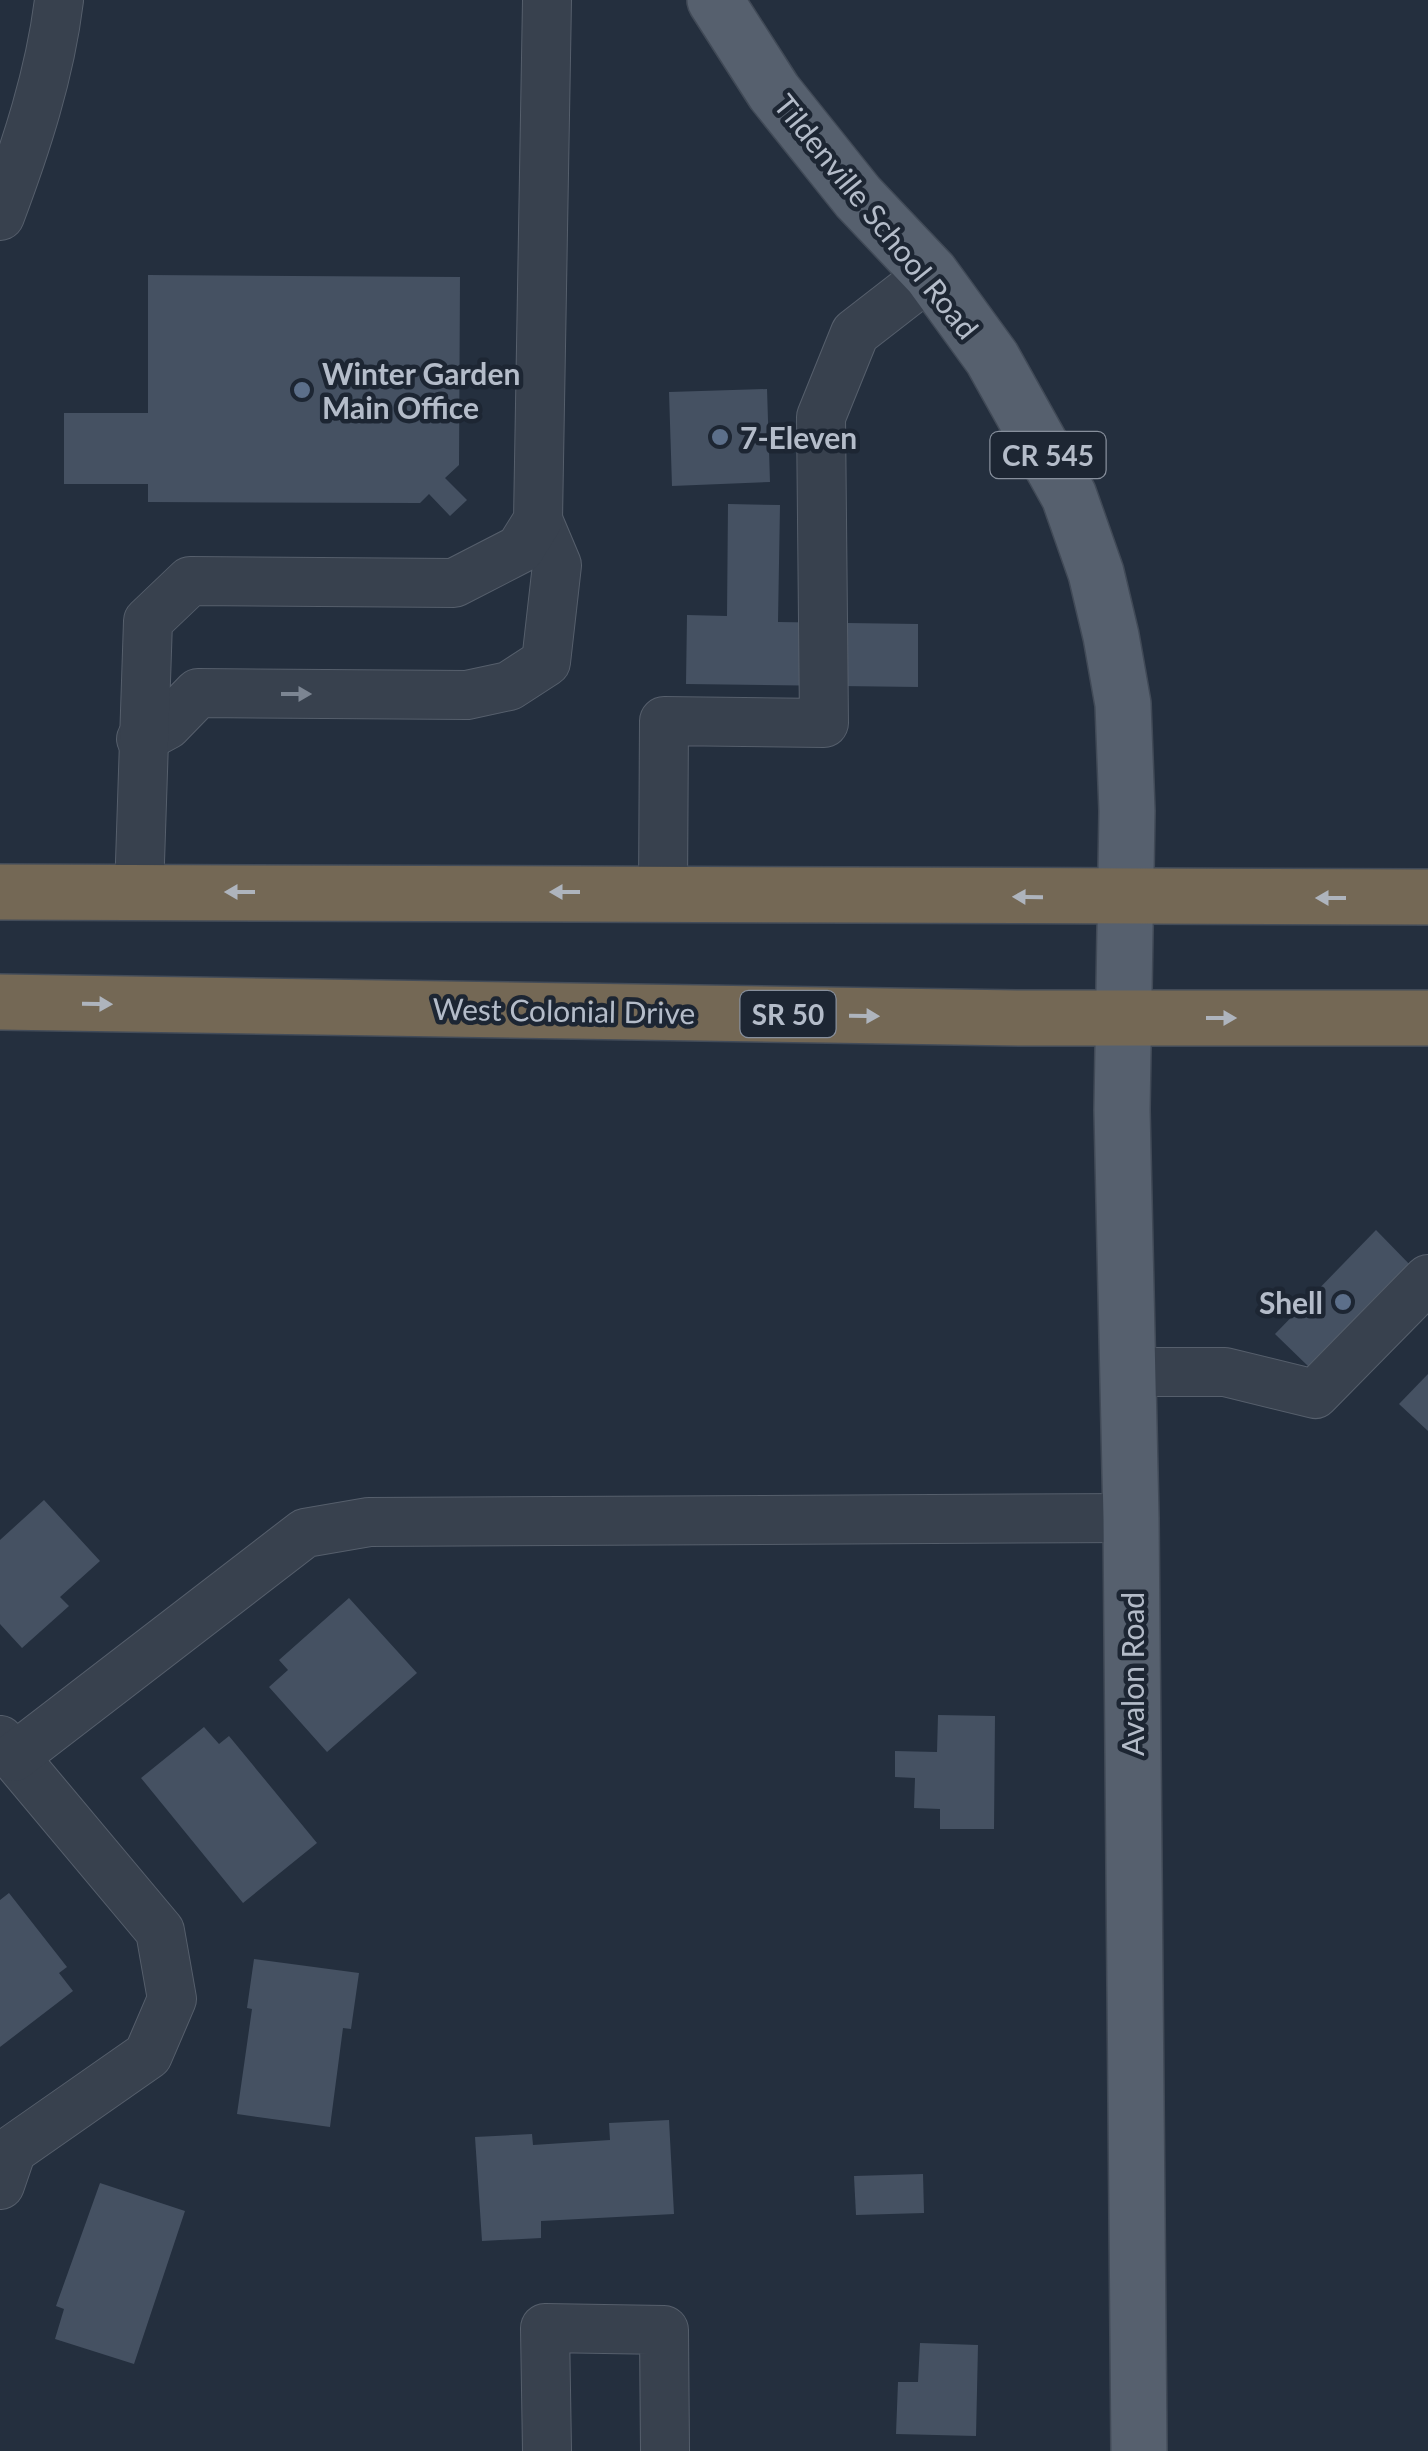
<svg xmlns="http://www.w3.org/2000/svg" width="1428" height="2451" viewBox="0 0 1428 2451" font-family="Lato,sans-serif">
<rect width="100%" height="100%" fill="#242f3e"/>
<!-- building -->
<g fill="#455162">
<polygon points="148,275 460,277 459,465 445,478 467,500 450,516 429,494 420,503 148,502 148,484 64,484 64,413 148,413"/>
<polygon points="767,389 770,482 672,486 669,392"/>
<polygon points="728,504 780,505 778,622 918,624 918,687 686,684 687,615 727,616"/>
<polygon points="1376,1230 1415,1270 1310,1368 1275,1334"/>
<polygon points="1428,1374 1428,1431 1399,1404"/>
<polygon points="44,1500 100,1561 60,1597 69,1606 22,1648 0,1624 0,1540"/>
<polygon points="349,1598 417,1673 327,1752 269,1687 288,1670 279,1660"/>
<polygon points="938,1715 995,1716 994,1829 940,1829 940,1809 914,1808 915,1778 895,1777 895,1751 937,1752"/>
<polygon points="204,1727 219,1744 229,1736 317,1843 243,1903 141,1778"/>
<polygon points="9,1893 67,1967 59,1973 73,1991 0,2047 0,1900"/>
<polygon points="254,1959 359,1973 351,2029 343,2028 330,2127 237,2114 252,2009 247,2008"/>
<polygon points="669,2120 674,2214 541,2221 541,2238 482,2241 475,2137 532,2134 533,2145 610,2140 609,2123"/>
<polygon points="923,2174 924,2213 856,2215 854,2176"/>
<polygon points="100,2183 185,2211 134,2364 55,2339 64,2309 56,2306"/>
<polygon points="920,2343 978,2345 976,2436 896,2434 898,2382 918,2382"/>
</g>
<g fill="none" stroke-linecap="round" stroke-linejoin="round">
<defs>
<g id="minor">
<path d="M0,216c26,-69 50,-142 59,-216"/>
<polyline points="141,739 167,725 198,693 467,695 509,686 546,662 557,565 538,520"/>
<polyline points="139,892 148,621 190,581 454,583 520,549 538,520 547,0"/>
<polyline points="663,892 664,721 824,723 821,417 855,333 931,274"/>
<polyline points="1125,1372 1225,1372 1315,1394 1428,1279"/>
<polyline points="0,1740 160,1931 172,1999 148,2055 12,2150 0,2185"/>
<polyline points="14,1757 305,1533 369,1522 1131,1518"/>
<polyline points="547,2451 545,2328 664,2330 665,2451"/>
</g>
<polyline id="major" points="715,0 774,92 858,197 931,274 992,358 1069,496 1096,573 1111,636 1123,704 1127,811 1122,1110 1131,1518 1139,2451"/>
<g id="highway">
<polyline points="0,892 1428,897"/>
<polyline points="0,1002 1018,1018 1428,1018"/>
</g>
</defs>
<!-- minor casing -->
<use href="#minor" stroke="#565f6c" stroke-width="50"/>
<!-- major casing -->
<use href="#major" stroke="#414a57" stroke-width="58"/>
<!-- highway casing -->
<use href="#highway" stroke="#434c59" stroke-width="58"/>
<!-- minor -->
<use href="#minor" stroke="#38414e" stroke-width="48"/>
<!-- major -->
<use href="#major" stroke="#56606e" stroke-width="55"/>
<!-- highway -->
<use href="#highway" stroke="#746855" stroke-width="55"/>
</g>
<!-- one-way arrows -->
<defs><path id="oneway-solid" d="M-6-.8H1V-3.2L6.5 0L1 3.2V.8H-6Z" transform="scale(2.5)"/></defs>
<use fill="#7c8592" href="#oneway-solid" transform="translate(296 694)"/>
<g fill="#aeb4bd">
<use href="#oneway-solid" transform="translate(240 892) rotate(-180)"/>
<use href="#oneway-solid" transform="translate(565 892) rotate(-180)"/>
<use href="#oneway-solid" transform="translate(1028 897) rotate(-179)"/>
<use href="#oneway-solid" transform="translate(1331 898) rotate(180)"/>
<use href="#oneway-solid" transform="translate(97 1004) rotate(1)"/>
<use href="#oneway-solid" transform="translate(864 1016) rotate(1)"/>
<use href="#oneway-solid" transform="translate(1221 1018)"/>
</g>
<!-- markers -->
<g fill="#5c6f8a" stroke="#1d2633" stroke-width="4">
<circle cx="302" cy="390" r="10"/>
<circle cx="720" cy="437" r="10"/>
<circle cx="1343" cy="1302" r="10"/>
</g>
<g text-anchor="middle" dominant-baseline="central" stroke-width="9" stroke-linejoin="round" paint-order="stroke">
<!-- shield labels -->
<g fill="#1d2633" stroke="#878f9c" stroke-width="2.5">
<rect x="990.5" y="432" width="115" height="46" rx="8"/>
<rect x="740.5" y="991" width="95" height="46" rx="8"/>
</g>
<g font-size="28" font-weight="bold" fill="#b4bcc9">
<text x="1048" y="455">CR 545</text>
<text x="788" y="1014">SR 50</text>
</g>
<!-- street labels -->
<g font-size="30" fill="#b4bcc9" stroke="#1d2633">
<text transform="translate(877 216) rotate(51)">Tildenville School Road</text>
<text transform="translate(564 1010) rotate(1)">West Colonial Drive</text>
<text transform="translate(1132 1674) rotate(-90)">Avalon Road</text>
</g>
<!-- poi labels -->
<g font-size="30" font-weight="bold" fill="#b4bcc9" stroke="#1d2633" text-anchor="start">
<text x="322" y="373">Winter Garden<tspan x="322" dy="34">Main Office</tspan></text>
<text x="740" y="437">7-Eleven</text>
<text x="1323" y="1302" text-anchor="end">Shell</text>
</g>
</g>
</svg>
